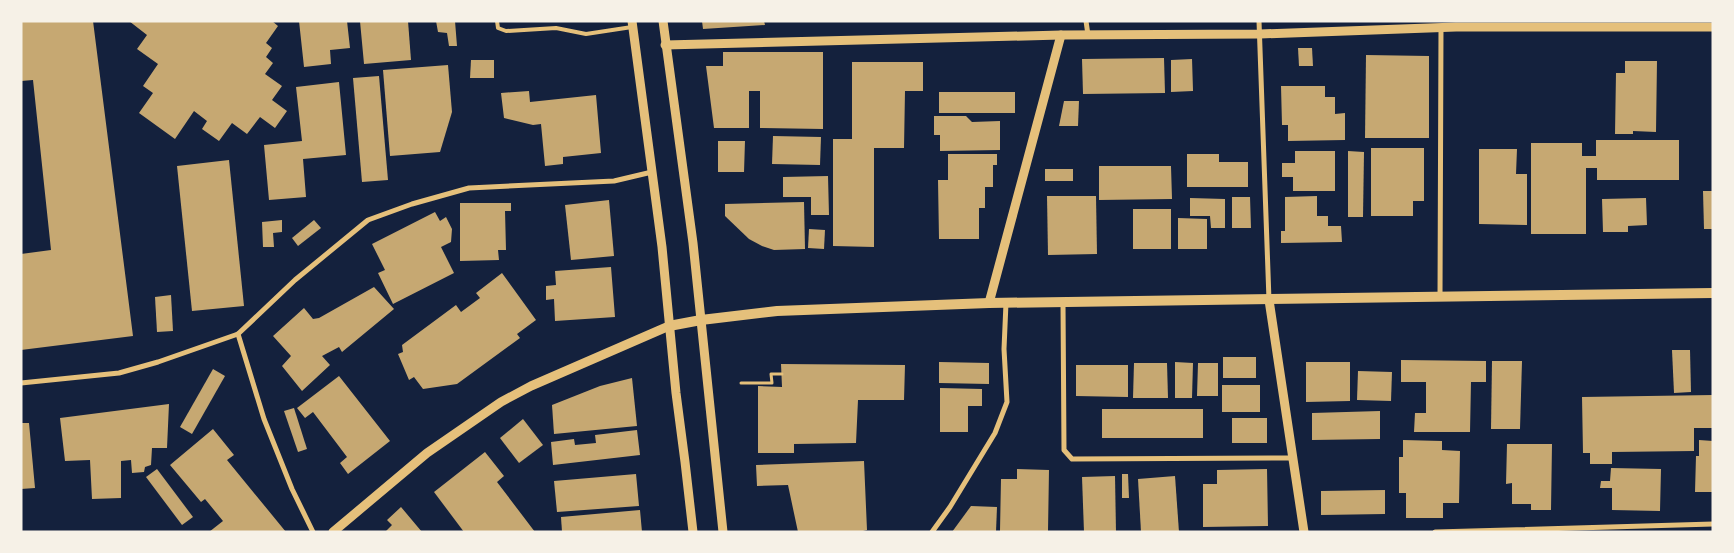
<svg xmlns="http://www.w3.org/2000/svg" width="1734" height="553" viewBox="0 0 1734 553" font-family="Signika,sans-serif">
<rect width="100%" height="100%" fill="#14213d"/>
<!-- building -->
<g fill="#c6a872">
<polygon points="21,21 93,21 133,336 21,350 21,254 51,250 33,80 21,81"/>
<polygon points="129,21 272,21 278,26 266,43 272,48 266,57 273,63 265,74 282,86 272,100 287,111 275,128 260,117 247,134 232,123 219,141 202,129 207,121 194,111 175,139 139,113 153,93 143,86 158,64 137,49 147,35"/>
<polygon points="299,21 347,21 350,48 330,50 331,64 304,67"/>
<polygon points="360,21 408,21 411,60 364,64"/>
<polygon points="436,21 455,21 457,46 449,46 447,33 438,32"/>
<polygon points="702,21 764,21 765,25 703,29"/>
<polygon points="1298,48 1312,48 1313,66 1299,66"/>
<polygon points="723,52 823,52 823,129 760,128 760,91 749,91 749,128 714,128 706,66 723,66"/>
<polygon points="1366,55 1429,56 1429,138 1365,138"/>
<polygon points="1164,58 1165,93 1083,94 1082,59"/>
<polygon points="1192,59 1193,91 1171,92 1171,60"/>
<polygon points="471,60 494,60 494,78 470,78"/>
<polygon points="1625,61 1657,61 1656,132 1633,131 1633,134 1615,134 1616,73 1625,73"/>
<polygon points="852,62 923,62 923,91 905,91 904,148 874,148 874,247 833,246 833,139 852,139"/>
<polygon points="448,65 452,112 440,152 390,156 383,70"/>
<polygon points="379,76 388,180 362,182 353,78"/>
<polygon points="339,82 346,155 303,159 306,197 269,200 264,145 302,141 296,87"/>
<polygon points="1281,86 1325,86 1325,97 1335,97 1335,114 1345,113 1345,140 1288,141 1288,125 1282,125"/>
<polygon points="529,91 530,102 596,95 601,153 563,157 563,164 545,166 541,124 533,125 504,118 501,93"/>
<rect x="939" y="92" width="76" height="21"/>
<polygon points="1064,101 1079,101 1078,126 1059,126"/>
<polygon points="934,116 966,116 972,122 1000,121 1000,150 940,151 940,135 934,135"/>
<polygon points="773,136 821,137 820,165 772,164"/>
<polygon points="1596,140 1679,140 1679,180 1597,180 1597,168 1586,168 1586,234 1531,234 1531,143 1582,143 1582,156 1596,156"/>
<polygon points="718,141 745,141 744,172 718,172"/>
<polygon points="1371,148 1424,148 1424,201 1413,201 1413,216 1371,216"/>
<polygon points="1479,149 1517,149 1516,174 1527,174 1527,225 1479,224"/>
<polygon points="1295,151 1335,151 1335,191 1293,191 1293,177 1282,177 1282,163 1295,163"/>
<polygon points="1348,151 1364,152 1363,217 1348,217"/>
<polygon points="948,154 997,154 997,165 993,165 993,187 985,187 985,208 979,208 979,239 939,239 938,180 948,180"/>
<polygon points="1187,154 1219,154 1219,162 1248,162 1248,187 1187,187"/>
<polygon points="229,160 244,306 192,311 177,166"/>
<polygon points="1099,166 1171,166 1172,199 1099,200"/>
<rect x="1045" y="169" width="28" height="12"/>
<polygon points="828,176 829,215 811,215 811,197 783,197 783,177"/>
<polygon points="1703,191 1713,191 1713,229 1704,229"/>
<polygon points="1047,196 1096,196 1097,254 1048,255"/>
<polygon points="1317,196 1317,216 1328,216 1328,226 1341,226 1342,242 1281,243 1281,231 1285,231 1285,197"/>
<polygon points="1232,197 1250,197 1251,228 1232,228"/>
<polygon points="1190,198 1225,199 1225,228 1211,228 1210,216 1190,216"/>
<polygon points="1646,198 1647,225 1628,226 1628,232 1603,232 1602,199"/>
<polygon points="609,200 614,256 571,260 565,205"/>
<polygon points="804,202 805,249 774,250 762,246 749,239 725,216 725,204"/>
<polygon points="460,203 511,203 511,211 505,211 506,250 498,250 499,260 460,261"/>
<rect x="1133" y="209" width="38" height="40"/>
<polygon points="435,212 440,221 446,217 452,229 451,242 441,247 454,273 393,304 378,273 385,270 372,244"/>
<polygon points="1178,218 1207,219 1207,249 1178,249"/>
<polygon points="282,220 282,232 273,233 274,247 263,247 262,222"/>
<polygon points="314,220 321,228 298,246 292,238"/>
<polygon points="809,229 825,230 824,249 808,248"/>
<polygon points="611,267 615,317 555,321 554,299 546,300 546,286 556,285 555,271"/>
<polygon points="502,273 536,320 517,334 520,338 457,384 423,389 414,377 409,380 398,354 403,352 402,345 456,305 461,312 480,298 476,293"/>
<polygon points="374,287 394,309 342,352 339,347 322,356 330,365 302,391 282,366 291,356 273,336 304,308 313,319 319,318"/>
<polygon points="171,295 173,331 157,332 155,297"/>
<polygon points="1672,350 1690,350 1691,392 1674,393"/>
<rect x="1223" y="357" width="33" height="21"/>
<polygon points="1401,360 1486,361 1486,382 1471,382 1470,432 1414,432 1415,413 1426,413 1426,382 1401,382"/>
<polygon points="1492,361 1522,361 1520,429 1491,429"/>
<polygon points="939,362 989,363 989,384 939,383"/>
<polygon points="1175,362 1193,363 1192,398 1175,398"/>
<polygon points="1306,362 1350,362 1350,401 1306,402"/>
<polygon points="1134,363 1167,363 1168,398 1133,398"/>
<polygon points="1198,363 1218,363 1218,396 1197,396"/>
<polygon points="781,364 905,365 904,400 858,400 856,443 794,444 794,453 758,453 758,386 782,387"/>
<polygon points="1076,365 1128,365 1128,397 1076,396"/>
<polygon points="213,369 225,376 192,434 180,427"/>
<polygon points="1358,371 1392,372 1391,401 1357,400"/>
<polygon points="339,376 390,441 348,474 340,463 347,457 313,412 305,418 297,408"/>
<polygon points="632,378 637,426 554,434 552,405 600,386"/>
<rect x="1222" y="385" width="38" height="27"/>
<polygon points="940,388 982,389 982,406 968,406 968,432 940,432"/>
<polygon points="1713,395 1713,428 1694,428 1694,451 1612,452 1612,464 1590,464 1590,453 1583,453 1582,397"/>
<polygon points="169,404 167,448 152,448 151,465 145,467 144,472 132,473 131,460 121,461 121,498 92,499 90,460 65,461 60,418"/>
<polygon points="294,408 307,449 298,452 284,411"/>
<rect x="1102" y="409" width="101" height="29"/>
<polygon points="1380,411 1380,439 1312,440 1312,413"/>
<rect x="1232" y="418" width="35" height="25"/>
<polygon points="523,419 543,445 519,463 500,438"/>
<polygon points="21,423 29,423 35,488 21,489"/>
<polygon points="213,429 234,455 227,460 286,532 209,532 223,521 205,499 201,502 170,465"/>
<polygon points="637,430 640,455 553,465 551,442 574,439 575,445 596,443 595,435"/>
<polygon points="1403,440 1442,441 1442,450 1460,451 1459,503 1443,503 1443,518 1406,518 1406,493 1399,493 1399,457 1403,457"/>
<polygon points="1699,440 1713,441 1713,492 1695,492 1696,456 1699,456"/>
<polygon points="1507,444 1552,444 1551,510 1531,510 1531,504 1512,504 1512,483 1506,484"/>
<polygon points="485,452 504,476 497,482 535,532 464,532 434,492"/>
<polygon points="864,461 867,530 859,532 798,532 788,485 757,486 756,465"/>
<polygon points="1611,468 1661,469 1660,511 1612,510 1612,488 1600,488 1601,481 1610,481"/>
<polygon points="157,469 193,517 182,525 146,477"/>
<polygon points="1017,469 1049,470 1048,531 1000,531 1001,479 1017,479"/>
<polygon points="1267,469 1268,526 1203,527 1203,484 1217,484 1217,470"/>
<polygon points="636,474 639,506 557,512 554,481"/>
<polygon points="1122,474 1128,474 1129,498 1122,498"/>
<polygon points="1115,476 1116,532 1084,532 1082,477"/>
<polygon points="1175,476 1179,532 1141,532 1138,479"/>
<polygon points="1385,490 1385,514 1321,515 1321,491"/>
<polygon points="971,506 997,507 996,532 952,532"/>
<polygon points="401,507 422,532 385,532 392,525 387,520"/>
<polygon points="640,510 642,532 562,532 561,517"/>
</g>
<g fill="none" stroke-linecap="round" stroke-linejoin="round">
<!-- path -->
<polyline stroke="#e5c07b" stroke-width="3" points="741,383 772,383 771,374 782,374"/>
<!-- service -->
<polyline stroke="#e5c07b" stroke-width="4" points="497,21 498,28 506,31 556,28 586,34 632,27"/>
<!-- minor -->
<g stroke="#e5c07b" stroke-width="5">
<polyline points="1086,21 1088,35"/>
<polyline points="1259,21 1269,300"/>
<polyline points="1440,297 1441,27"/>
<polyline points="1063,303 1064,450 1072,459 1293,458"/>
<polyline points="238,334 264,419 292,489 313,532"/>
<polyline points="21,383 119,373 158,362 238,334 295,280 368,220 412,204 469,188 614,181 652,172"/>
<polyline points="932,532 950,507 995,433 1007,402 1004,349 1006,303"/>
<polyline points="1435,532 1713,524"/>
</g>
<!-- tertiary -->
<g stroke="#e5c07b" stroke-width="9">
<polyline points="632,21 662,247 676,393 685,462 693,532"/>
<polyline points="663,21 693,243 723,532"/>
<polyline points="665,45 1061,35 1260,34 1456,27 1713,27"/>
<polyline points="1269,300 1304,532"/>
<polyline points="989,303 1061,35"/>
<polyline points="333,532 427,453 501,402 531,386 669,326"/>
</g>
<!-- secondary -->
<polyline stroke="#e5c07b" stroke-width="10" points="669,326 701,320 777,311 989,303 1713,293"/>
</g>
<!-- border -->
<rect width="1734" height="553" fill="none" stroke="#f6f1e7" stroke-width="45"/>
</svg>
